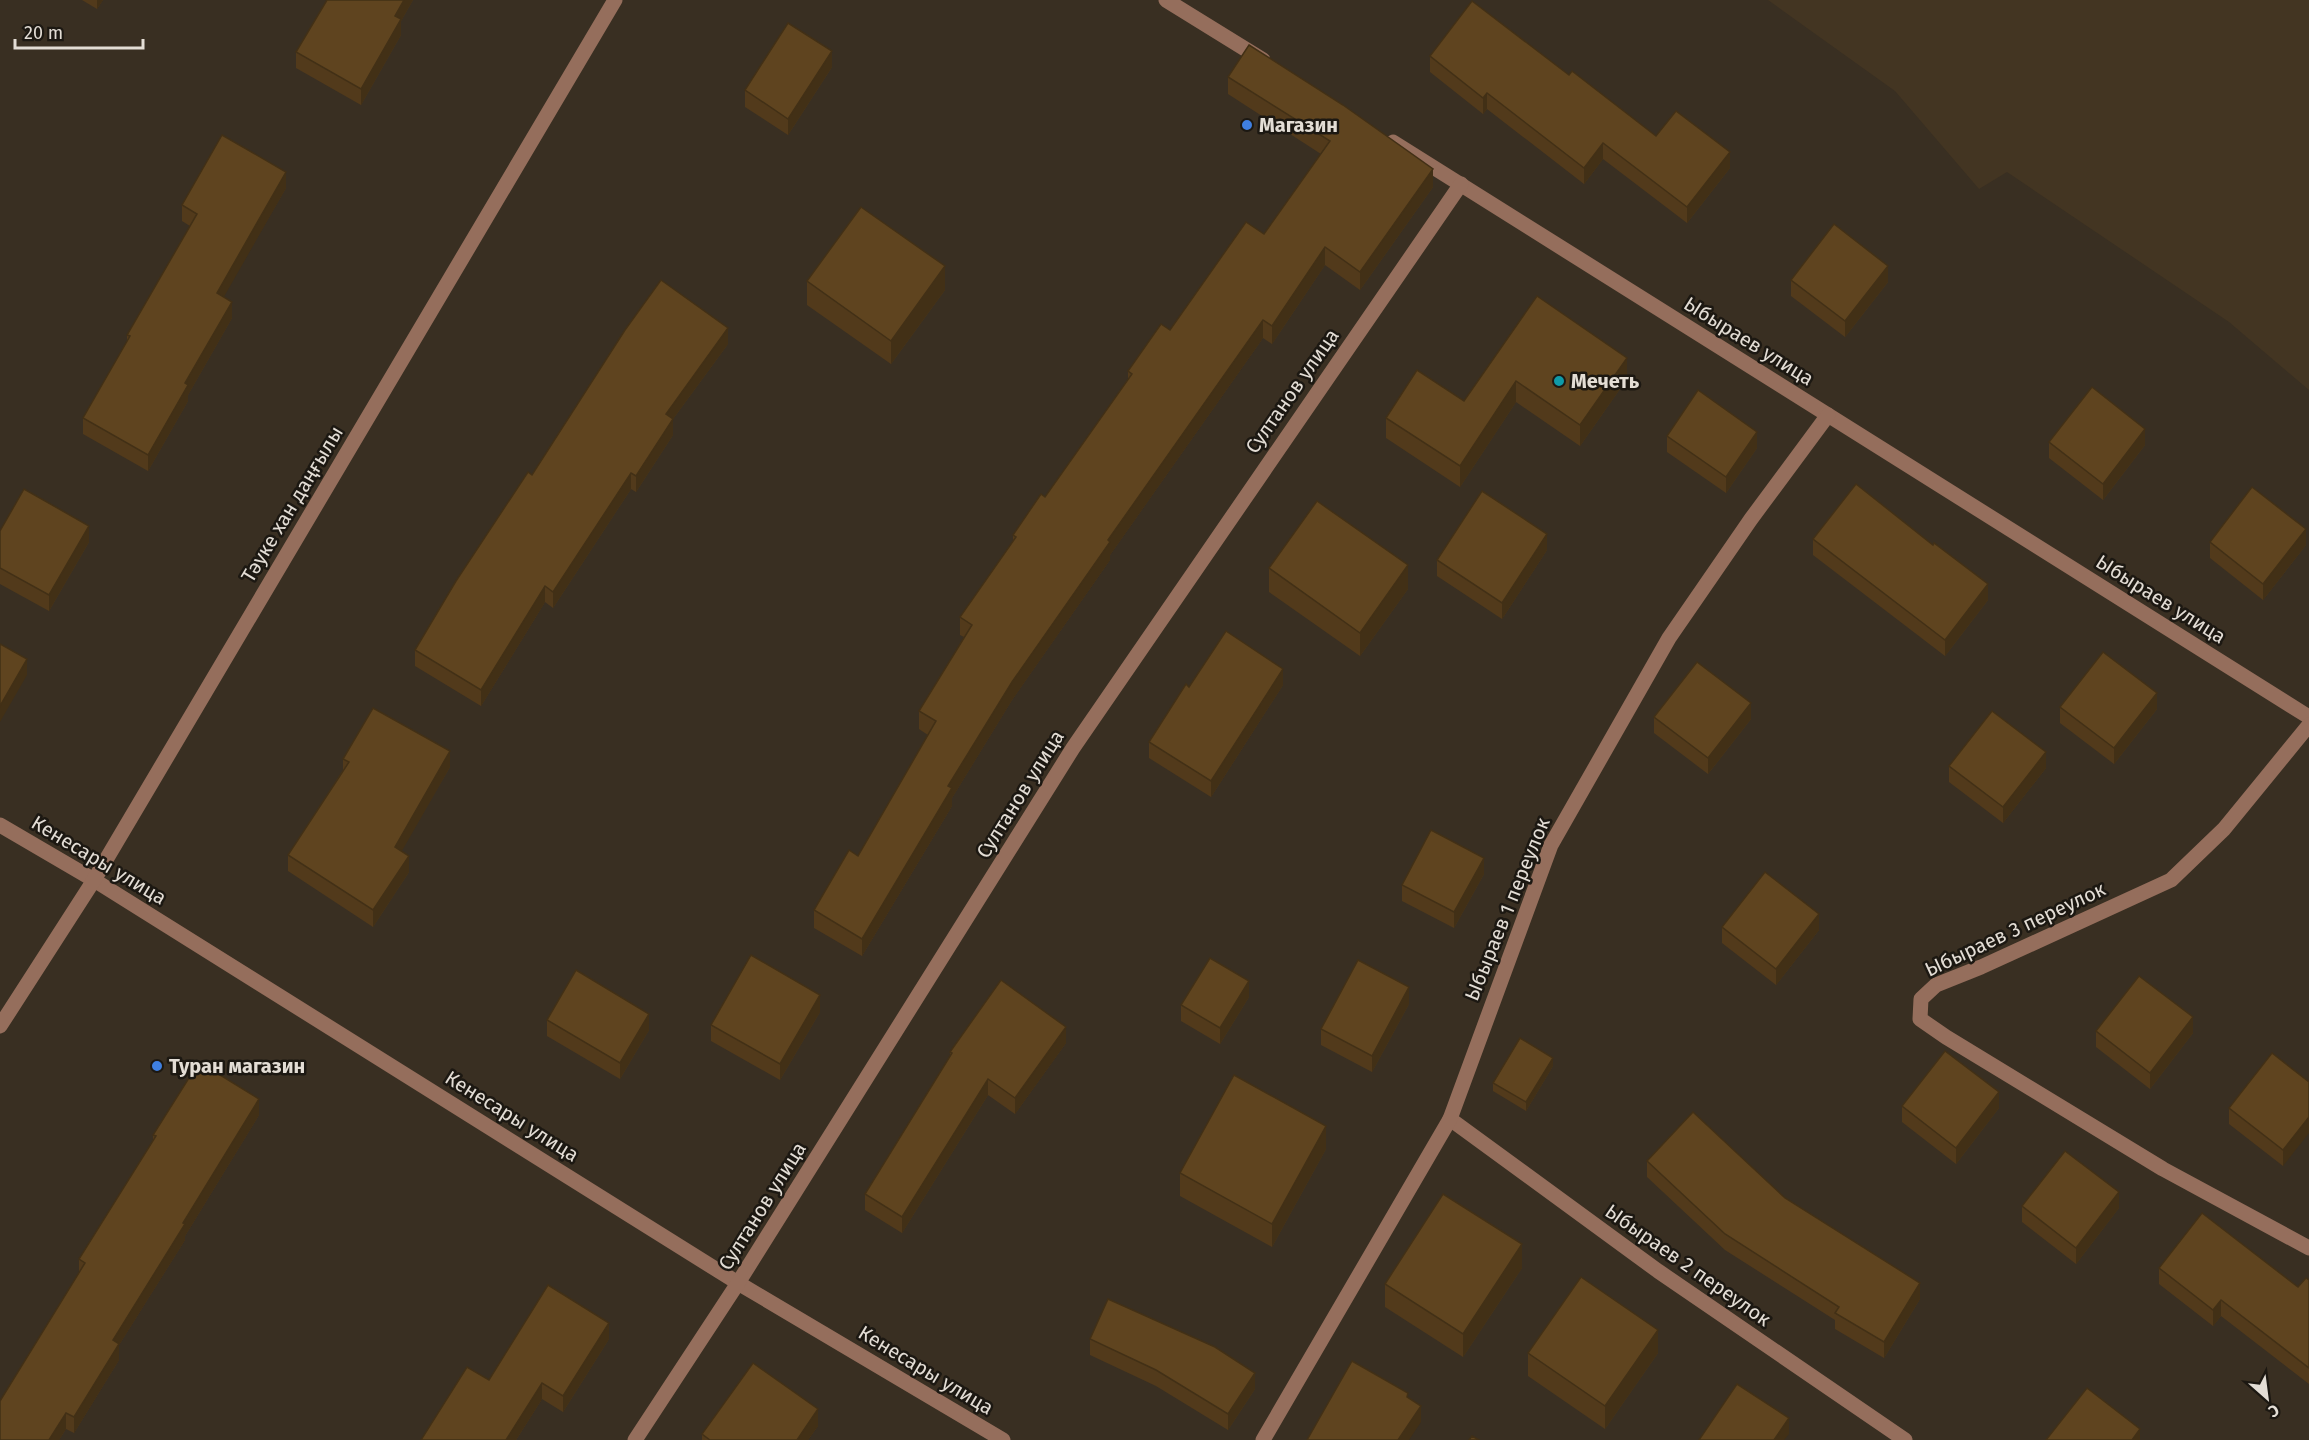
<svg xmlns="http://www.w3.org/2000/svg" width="2309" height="1440" viewBox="0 0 2309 1440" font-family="'Fira Sans',sans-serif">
<rect width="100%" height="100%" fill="#392f22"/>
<!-- built -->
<polygon fill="#433522" points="1768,0 2309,0 2309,390 2229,322 2007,172 1979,189 1895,91"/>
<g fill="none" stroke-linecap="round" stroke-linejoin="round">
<!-- minor -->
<g stroke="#956e5c" stroke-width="15">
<polyline points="1166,0 1263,60"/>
<polyline points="1393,142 2309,717"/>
<polyline points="2309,725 2224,829 2171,880 1981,967 1936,985 1921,999 1920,1019 1946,1037 2163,1169 2309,1248"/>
<polyline points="0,825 94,880 738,1283 1003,1440"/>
<polyline points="0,1026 94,880 615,0"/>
<polyline points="1450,1119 1658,1271 1905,1440"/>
<polyline points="635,1440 738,1283 1073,748 1461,184"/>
<polyline points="1263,1440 1450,1119 1551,845 1669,638 1751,519 1828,415"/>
</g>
</g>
<!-- wall -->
<g fill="#523a1b">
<polygon points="82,0 103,0 97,9"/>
<polygon points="327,0 413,0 401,21 401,35 361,105 296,68 296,52"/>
<polygon points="1430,56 1569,75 1656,136 1730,168 1687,223 1603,159 1584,184 1487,109 1483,114 1430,72"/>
<polygon points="832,67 788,135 745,107 745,90"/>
<polygon points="1228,77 1433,187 1360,290 1325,265 1272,344 1263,338 1110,555 1110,560 1012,700 952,798 952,806 862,956 814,928 814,910 858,856 928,735 919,729 919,711 964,637 960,635 960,617 1013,541 1013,535 1045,497 1128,380 1128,371 1170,330 1264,234 1321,154 1228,94"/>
<polygon points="286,188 223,297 232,318 188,395 188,401 148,471 83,434 83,418 127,341 127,335 190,226 182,221 182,205"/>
<polygon points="1791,280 1888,282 1845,337 1791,296"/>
<polygon points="807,281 945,290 891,364 807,305"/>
<polygon points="1537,296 1627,379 1580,446 1516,402 1460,487 1386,438 1386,418 1464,401"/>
<polygon points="728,344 673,419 673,435 636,492 631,489 553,608 545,602 481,706 415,666 415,650 532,475"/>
<polygon points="1667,436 1757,448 1726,493 1667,452"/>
<polygon points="2049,442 2145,445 2103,500 2049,458"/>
<polygon points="0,531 89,542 49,611 0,584"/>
<polygon points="1813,539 1988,600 1945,656 1813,555"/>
<polygon points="2210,542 2306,545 2263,600 2210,558"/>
<polygon points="1547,550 1502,619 1437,576 1437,560"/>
<polygon points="1269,568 1408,589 1360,656 1269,592"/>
<polygon points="1283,685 1211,797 1149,758 1149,742 1189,687"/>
<polygon points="2060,707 2157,709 2114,764 2060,723"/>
<polygon points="1654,717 1751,719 1708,774 1654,733"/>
<polygon points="343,759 450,767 401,851 409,872 373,927 288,871 288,855 343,770"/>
<polygon points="1949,766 2046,768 2003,823 1949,782"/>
<polygon points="1484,874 1454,928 1402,901 1402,885"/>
<polygon points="1722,927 1819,930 1776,985 1722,943"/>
<polygon points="1249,997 1220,1044 1181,1021 1181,1005"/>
<polygon points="1409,1004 1372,1072 1321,1045 1321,1029"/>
<polygon points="820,1012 780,1080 711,1041 711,1025"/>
<polygon points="547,1020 649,1030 620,1079 547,1036"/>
<polygon points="2096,1031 2193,1033 2150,1089 2096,1047"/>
<polygon points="1066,1043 1015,1114 988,1095 902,1233 865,1210 865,1194 950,1057 950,1052"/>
<polygon points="1553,1066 1526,1111 1493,1091 1493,1083"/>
<polygon points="2309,1082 2283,1166 2229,1124 2229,1108"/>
<polygon points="1902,1106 1999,1108 1956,1164 1902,1122"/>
<polygon points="259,1115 185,1236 185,1240 119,1345 119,1360 74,1433 66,1429 59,1440 79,1273 79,1259 153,1140 153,1135"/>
<polygon points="1326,1149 1272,1247 1180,1196 1180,1173"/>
<polygon points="1647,1161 1785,1198 1920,1299 1884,1358 1835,1329 1835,1320 1725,1250 1647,1177"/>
<polygon points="2022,1206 2119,1208 2076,1264 2022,1222"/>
<polygon points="1522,1268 1463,1357 1385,1307 1385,1284"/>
<polygon points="2159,1268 2298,1287 2309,1280 2309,1384 2221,1316 2213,1326 2159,1284"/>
<polygon points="609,1339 563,1412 542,1399 516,1440 421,1440 489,1380"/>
<polygon points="1090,1339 1255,1389 1228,1430 1156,1386 1090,1355"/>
<polygon points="1528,1353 1658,1353 1605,1429 1528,1376"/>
<polygon points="818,1426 808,1440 702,1440 702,1434"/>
</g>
<!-- shaded-wall -->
<g fill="#423016">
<polygon points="97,0 103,0 97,9"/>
<polygon points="404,0 413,0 401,21 401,35 361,105 361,89 395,16"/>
<polygon points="832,51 832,67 788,135 788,119"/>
<polygon points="1487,93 1487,109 1483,114 1483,98"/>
<polygon points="1603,143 1603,159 1584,184 1584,168"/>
<polygon points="1730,152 1730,168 1687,223 1687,207"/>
<polygon points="1433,169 1433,187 1360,290 1360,272"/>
<polygon points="286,172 286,188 217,309 217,293"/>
<polygon points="1325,247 1325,265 1272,344 1272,326"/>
<polygon points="945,266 945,290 891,364 891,341"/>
<polygon points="1888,266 1888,282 1845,337 1845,321"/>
<polygon points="232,302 232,318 188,395 188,401 148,471 148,455 185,383"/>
<polygon points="1263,320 1263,338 1110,555 1110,560 1012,700 952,798 952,806 862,956 862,939 948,786 1012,682 1108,540"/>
<polygon points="728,328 728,344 673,419 673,435 636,492 636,476 666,414"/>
<polygon points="1627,358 1627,379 1580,446 1580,425"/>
<polygon points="1516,381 1516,402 1460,487 1460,466"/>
<polygon points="2145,429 2145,445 2103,500 2103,484"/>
<polygon points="1757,432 1757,448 1726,493 1726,477"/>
<polygon points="631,473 631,489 553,608 553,592"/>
<polygon points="89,526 89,542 49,611 49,595"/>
<polygon points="2306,529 2306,545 2263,600 2263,584"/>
<polygon points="1547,534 1547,550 1502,619 1502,603"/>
<polygon points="1408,565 1408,589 1360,656 1360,633"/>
<polygon points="1988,584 1988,600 1945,656 1945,640"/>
<polygon points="545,586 545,602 481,706 481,690"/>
<polygon points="27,659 27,675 0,722 0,706"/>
<polygon points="1283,669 1283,685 1211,797 1211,781"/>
<polygon points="2157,693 2157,709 2114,764 2114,748"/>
<polygon points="1751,703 1751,719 1708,774 1708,758"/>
<polygon points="450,751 450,767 395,863 395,847"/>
<polygon points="2046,752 2046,768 2003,823 2003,807"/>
<polygon points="409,856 409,872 373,927 373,910"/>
<polygon points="1484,858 1484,874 1454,928 1454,912"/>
<polygon points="1819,914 1819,930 1776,985 1776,969"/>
<polygon points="1249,981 1249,997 1220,1044 1220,1028"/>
<polygon points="1409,987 1409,1004 1372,1072 1372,1056"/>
<polygon points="820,995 820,1012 780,1080 780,1064"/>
<polygon points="649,1014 649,1030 620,1079 620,1063"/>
<polygon points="2193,1017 2193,1033 2150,1089 2150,1073"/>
<polygon points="1066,1027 1066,1043 1015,1114 1015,1098"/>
<polygon points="1553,1058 1553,1066 1526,1111 1526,1102"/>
<polygon points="988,1079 988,1095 902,1233 902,1217"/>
<polygon points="1999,1092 1999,1108 1956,1164 1956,1148"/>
<polygon points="259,1099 259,1115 185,1236 185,1240 119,1345 119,1360 74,1433 74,1417 113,1340 183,1223"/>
<polygon points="2309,1117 2309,1133 2283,1166 2283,1150"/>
<polygon points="1326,1126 1326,1149 1272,1247 1272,1224"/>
<polygon points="2119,1192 2119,1208 2076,1264 2076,1248"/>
<polygon points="1522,1244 1522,1268 1463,1357 1463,1334"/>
<polygon points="1920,1283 1920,1299 1884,1358 1884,1342"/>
<polygon points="2221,1300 2221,1316 2213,1326 2213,1310"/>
<polygon points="609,1323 609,1339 563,1412 563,1396"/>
<polygon points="1658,1330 1658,1353 1605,1429 1605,1406"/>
<polygon points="1255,1373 1255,1389 1228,1430 1228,1414"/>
<polygon points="542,1383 542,1399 516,1440 506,1440"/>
<polygon points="1421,1406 1421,1422 1409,1440 1398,1440"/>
<polygon points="818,1409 818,1426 808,1440 797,1440"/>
<polygon points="66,1413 66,1429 59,1440 49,1440"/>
<polygon points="1789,1418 1789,1434 1784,1440 1774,1440"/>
<polygon points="2140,1429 2140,1440 2132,1440"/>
</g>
<!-- building -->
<g fill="#5f441f" stroke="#423016" stroke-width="1.5">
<polygon points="327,0 404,0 395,16 401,19 361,89 296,52"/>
<polygon points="1472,1 1569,75 1572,71 1656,136 1676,111 1730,152 1687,207 1603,143 1584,168 1487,93 1483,98 1430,56"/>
<polygon points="788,23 832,51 788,119 745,90"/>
<polygon points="1249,45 1343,105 1433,169 1360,272 1325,247 1272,326 1263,320 1108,540 1110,542 1012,682 948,786 952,788 862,939 814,910 849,850 858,856 936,721 919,711 972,625 960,617 1016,537 1013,535 1041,494 1045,497 1132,374 1128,371 1161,324 1170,330 1246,222 1264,234 1330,141 1228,77"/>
<polygon points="222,135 286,172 217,293 232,302 185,383 188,385 148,455 83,418 130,336 127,335 197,214 182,205"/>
<polygon points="861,207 945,266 891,341 807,281"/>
<polygon points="1834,224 1888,266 1845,321 1791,280"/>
<polygon points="661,280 728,328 666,414 673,419 636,476 631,473 553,592 545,586 481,690 415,650 456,581 528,472 532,475 625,330"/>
<polygon points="1537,296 1627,358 1580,425 1516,381 1460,466 1386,418 1417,370 1464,401"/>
<polygon points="2092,387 2145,429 2103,484 2049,442"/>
<polygon points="1698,390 1757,432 1726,477 1667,436"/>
<polygon points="1856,484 1933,545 1934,543 1988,584 1945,640 1813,539"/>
<polygon points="2252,487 2306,529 2263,584 2210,542"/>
<polygon points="24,489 89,526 49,595 0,568 0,531"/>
<polygon points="1482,491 1547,534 1502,603 1437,560"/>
<polygon points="1317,501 1408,565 1360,633 1269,568"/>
<polygon points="1226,631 1283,669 1211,781 1149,742 1186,684 1189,687"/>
<polygon points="0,644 27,659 0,706"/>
<polygon points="2103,652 2157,693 2114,748 2060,707"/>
<polygon points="1697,662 1751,703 1708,758 1654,717"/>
<polygon points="373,708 450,751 395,847 409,856 373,910 288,855 349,762 343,759"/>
<polygon points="1992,711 2046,752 2003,807 1949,766"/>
<polygon points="1431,830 1484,858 1454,912 1402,885"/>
<polygon points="1765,872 1819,914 1776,969 1722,927"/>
<polygon points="751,955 820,995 780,1064 711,1025"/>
<polygon points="1210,958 1249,981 1220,1028 1181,1005"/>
<polygon points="1358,960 1409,987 1372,1056 1321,1029"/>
<polygon points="576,970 649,1014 620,1063 547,1020"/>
<polygon points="2139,976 2193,1017 2150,1073 2096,1031"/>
<polygon points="1001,980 1066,1027 1015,1098 988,1079 902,1217 865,1194 952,1053 950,1052"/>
<polygon points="1520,1038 1553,1058 1526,1102 1493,1083"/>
<polygon points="1945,1051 1999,1092 1956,1148 1902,1106"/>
<polygon points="2272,1053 2309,1082 2309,1117 2283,1150 2229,1108"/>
<polygon points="199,1062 259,1099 183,1223 185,1224 113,1340 119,1344 74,1417 66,1413 49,1440 0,1440 0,1401 85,1263 79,1259 156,1136 153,1135"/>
<polygon points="1234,1075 1326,1126 1272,1224 1180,1173"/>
<polygon points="1693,1112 1785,1198 1920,1283 1884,1342 1835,1313 1839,1307 1725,1234 1647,1161"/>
<polygon points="2065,1151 2119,1192 2076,1248 2022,1206"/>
<polygon points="1443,1194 1522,1244 1463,1334 1385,1284"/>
<polygon points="2202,1213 2298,1287 2306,1278 2309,1280 2309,1368 2221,1300 2213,1310 2159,1268"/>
<polygon points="1581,1277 1658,1330 1605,1406 1528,1353"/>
<polygon points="548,1285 609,1323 563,1396 542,1383 506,1440 421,1440 467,1367 489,1380"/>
<polygon points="1108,1299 1215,1347 1255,1373 1228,1414 1156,1370 1090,1339"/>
<polygon points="1352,1361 1408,1393 1407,1397 1421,1406 1398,1440 1307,1440"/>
<polygon points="753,1363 818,1409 797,1440 710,1440 702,1434"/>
<polygon points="1737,1384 1789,1418 1774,1440 1699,1440"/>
<polygon points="2087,1388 2140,1429 2132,1440 2046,1440"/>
<polygon points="1472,1436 1479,1440 1469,1440"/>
</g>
<!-- markers -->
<g fill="#3f7fe0" stroke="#1c1812" stroke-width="2">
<circle cx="1247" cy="125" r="6"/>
<circle cx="157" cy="1066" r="6"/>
</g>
<circle fill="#0f9aa8" stroke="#1c1812" stroke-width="2" cx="1559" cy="381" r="6"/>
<g text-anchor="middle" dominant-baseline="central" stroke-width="5" stroke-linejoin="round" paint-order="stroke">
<!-- poi labels -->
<g font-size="20" font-weight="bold" fill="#e3ddd5" stroke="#1c1812" text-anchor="start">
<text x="1259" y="125">Магазин</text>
<text x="1571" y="381">Мечеть</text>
<text x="169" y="1066">Туран магазин</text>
</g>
<!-- street labels -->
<g font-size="20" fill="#e3ddd5" stroke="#1c1812">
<text transform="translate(1749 341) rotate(32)">Ыбыраев улица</text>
<text transform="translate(1292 391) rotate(-55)">Султанов улица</text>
<text transform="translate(292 504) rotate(-59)">Тәуке хан даңғылы</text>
<text transform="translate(2161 599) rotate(32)">Ыбыраев улица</text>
<text transform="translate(1020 794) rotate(-58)">Султанов улица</text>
<text transform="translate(99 860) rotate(31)">Кенесары улица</text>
<text transform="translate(1507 909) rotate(-68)">Ыбыраев 1 переулок</text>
<text transform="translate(2015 929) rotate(-25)">Ыбыраев 3 переулок</text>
<text transform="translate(512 1116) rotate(32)">Кенесары улица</text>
<text transform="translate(762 1206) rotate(-58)">Султанов улица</text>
<text transform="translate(1688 1265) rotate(35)">Ыбыраев 2 переулок</text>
<text transform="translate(926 1370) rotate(31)">Кенесары улица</text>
</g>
</g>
<!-- north arrow -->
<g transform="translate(2267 1398) rotate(152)" stroke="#1c1812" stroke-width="4.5" paint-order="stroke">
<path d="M0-4.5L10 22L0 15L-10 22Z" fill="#e3ddd5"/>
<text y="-9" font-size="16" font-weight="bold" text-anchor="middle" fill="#e3ddd5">С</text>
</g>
<!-- scale -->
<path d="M15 39v9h128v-9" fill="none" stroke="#e3ddd5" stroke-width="3"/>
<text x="24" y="39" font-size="18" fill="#e3ddd5" stroke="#1c1812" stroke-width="4.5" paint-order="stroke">20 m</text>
</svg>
